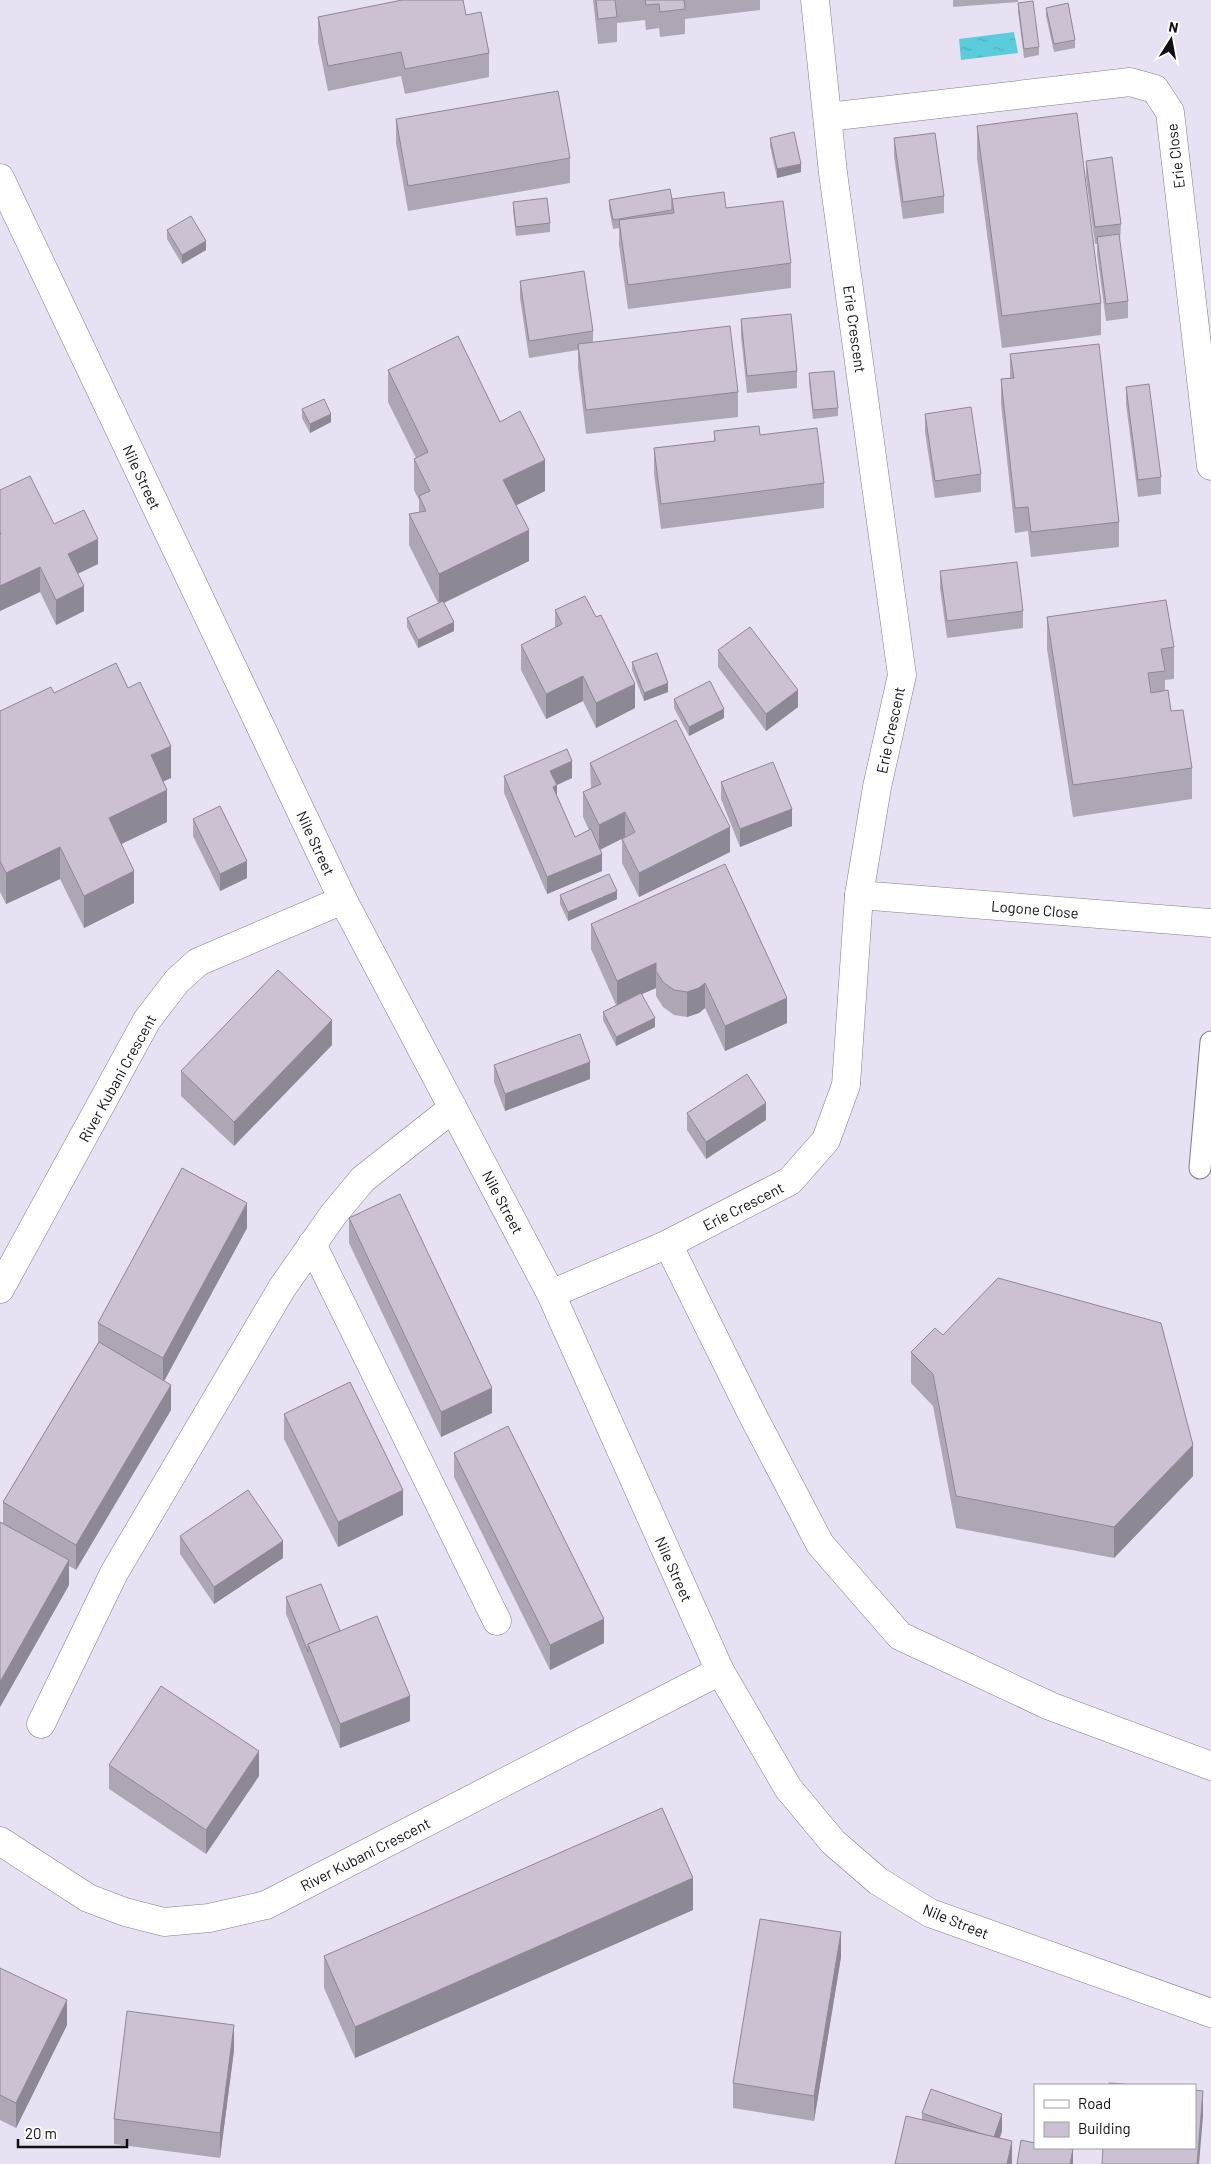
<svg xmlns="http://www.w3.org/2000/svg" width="1211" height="2164" viewBox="0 0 1211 2164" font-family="Barlow,sans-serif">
<defs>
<pattern id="water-ripples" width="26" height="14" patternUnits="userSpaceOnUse" patternTransform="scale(1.25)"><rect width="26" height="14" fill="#5accdb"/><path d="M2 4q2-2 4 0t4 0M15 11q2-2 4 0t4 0" fill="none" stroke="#4daebb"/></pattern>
</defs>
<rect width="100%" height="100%" fill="#e8e1f4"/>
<!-- water -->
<polygon fill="url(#water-ripples)" points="1014,32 1018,53 961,60 959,39"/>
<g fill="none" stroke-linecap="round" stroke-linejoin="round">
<defs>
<polyline id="service" points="1200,1168 1211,1042"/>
<g id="minor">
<polyline points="828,117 1130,82 1155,89 1170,112 1211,466"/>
<polyline points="0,178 343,900 551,1294 720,1671 788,1788 833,1842 878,1881 930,1913 1211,2013"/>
<polyline points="859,895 1211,923"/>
<polyline points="312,1244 497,1621"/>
<polyline points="668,1244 752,1414 820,1544 900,1636 1050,1706 1211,1766"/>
<polyline points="0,1289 147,1020 177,981 198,962 343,900"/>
<polyline points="551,1294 668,1244 790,1181 826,1140 846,1085 859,895 877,787 902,675 833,173 815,0"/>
<polyline points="41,1724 114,1573 282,1288 333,1215 363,1179 453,1108"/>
<polyline points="0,1841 88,1898 125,1912 164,1922 209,1918 266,1905 720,1671"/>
</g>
</defs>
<!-- service casing -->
<use href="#service" stroke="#827c8d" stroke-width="23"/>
<!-- minor casing -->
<use href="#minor" stroke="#827c8d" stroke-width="29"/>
<!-- service -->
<use href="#service" stroke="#fff" stroke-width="21"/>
<!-- minor -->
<use href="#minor" stroke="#fff" stroke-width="28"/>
</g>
<!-- wall -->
<g fill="#afa6b5">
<polygon points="593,0 760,0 760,10 685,19 685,34 660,37 659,28 646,30 645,20 617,23 617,42 598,44"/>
<polygon points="953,0 1018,0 1018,2 953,7"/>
<polygon points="1018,3 1039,47 1039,55 1024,58 1018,11"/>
<polygon points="1046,8 1075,40 1075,48 1054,52 1046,16"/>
<polygon points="466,15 489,53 489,77 405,94 401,76 328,91 318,42 318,17"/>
<polygon points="396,119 570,158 570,183 408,211 396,143"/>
<polygon points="977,126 1101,303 1101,335 1002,348 977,158"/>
<polygon points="770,138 801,172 777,178 770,146"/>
<polygon points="894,138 944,196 944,213 903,219 894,156"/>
<polygon points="1086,161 1121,224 1120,241 1128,301 1128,318 1106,321 1097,254 1097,244 1095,244 1086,178"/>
<polygon points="672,199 726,208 791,263 791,288 628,309 619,245 619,228 613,229 609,208 609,200"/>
<polygon points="513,202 550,223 550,232 516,236 513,211"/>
<polygon points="167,230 206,250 182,264 167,239"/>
<polygon points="520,281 593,331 593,342 738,392 738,417 586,434 578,368 578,350 529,358 520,298"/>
<polygon points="741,319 797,371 797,388 747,393 741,336"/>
<polygon points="1010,354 1119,522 1119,547 1031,557 1028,531 1015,533 1001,404 1001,379 1010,378"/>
<polygon points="388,370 500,422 545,491 516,505 529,561 444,603 454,631 418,648 407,627 407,618 438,603 409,545 409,514 419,512 419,500 414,490 414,459 416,458 388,402"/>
<polygon points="809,373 838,408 838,416 813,419 809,382"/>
<polygon points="1126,387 1161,477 1161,494 1138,497 1126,404"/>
<polygon points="302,409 331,422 310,433 302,418"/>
<polygon points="925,414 981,474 981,492 935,498 925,432"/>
<polygon points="714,431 760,435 824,483 824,508 661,529 654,473 654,448 714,441"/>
<polygon points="0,490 54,524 98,564 78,574 84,611 56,625 40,592 0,611"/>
<polygon points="940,571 1023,611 1023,628 947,638 940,588"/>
<polygon points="555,610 635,708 596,728 583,701 546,719 521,670 521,645 555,628"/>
<polygon points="1047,617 1174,647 1174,679 1165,680 1165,690 1171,711 1192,768 1192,799 1073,817 1047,649"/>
<polygon points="718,650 798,707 766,731 718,667"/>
<polygon points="632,662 668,692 644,701 632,670"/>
<polygon points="54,693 171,778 163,781 167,822 121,844 134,903 84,928 60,879 6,904 0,892 0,711"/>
<polygon points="674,699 724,718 689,736 674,708"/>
<polygon points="590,763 730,852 639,897 622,863 622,839 600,850 602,871 547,894 504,793 504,776 572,778 557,785 557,796 575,837 589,830 583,817 583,792 591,788"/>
<polygon points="721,782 792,826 740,847 721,799"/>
<polygon points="193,819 247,878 220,891 193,836"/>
<polygon points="560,895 617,899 568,921 560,904"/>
<polygon points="591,924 787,1023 725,1051 705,1008 699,1013 687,1017 674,1015 663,1007 656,996 656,988 642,994 655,1027 616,1046 603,1020 603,1012 616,1005 591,949"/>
<polygon points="332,1045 234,1146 181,1096 181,1071"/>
<polygon points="494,1065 590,1079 505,1111 494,1082"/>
<polygon points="687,1113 766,1120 706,1159 687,1130"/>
<polygon points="349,1218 492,1413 441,1437 349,1243"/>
<polygon points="247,1228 164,1381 171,1410 76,1570 69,1566 69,1585 0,1707 0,1522 3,1523 3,1502 98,1343 98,1323"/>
<polygon points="943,1335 1193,1476 1114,1558 956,1528 933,1406 911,1383 911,1352"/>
<polygon points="284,1414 403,1515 338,1547 284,1439"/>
<polygon points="454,1453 604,1643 550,1670 454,1477"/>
<polygon points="180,1536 283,1558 214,1604 180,1554"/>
<polygon points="286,1597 340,1631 410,1721 340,1748 286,1614"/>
<polygon points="109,1765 259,1776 206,1854 109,1789"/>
<polygon points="693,1910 355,2058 324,1988 324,1956"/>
<polygon points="841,1957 814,2121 733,2108 733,2083"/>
<polygon points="0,1968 67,2025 16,2128 0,2120"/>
<polygon points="234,2050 220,2158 114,2144 114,2119"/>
<polygon points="922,2113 1002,2131 1000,2138 1012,2164 922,2120"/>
</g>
<!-- shaded-wall -->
<g fill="#8e8794">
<polygon points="801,164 801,172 777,178 777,169"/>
<polygon points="206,241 206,250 182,264 182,255"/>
<polygon points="331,414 331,422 310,433 310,424"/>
<polygon points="545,460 545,491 503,512 503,480"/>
<polygon points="529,530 529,561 439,605 439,574"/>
<polygon points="98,539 98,564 68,578 68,554"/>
<polygon points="40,567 40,592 0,611 0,586"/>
<polygon points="84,586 84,611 56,625 56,600"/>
<polygon points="454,622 454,631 418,648 418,640"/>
<polygon points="583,676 583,701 546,719 546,694"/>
<polygon points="668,683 668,692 644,701 644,693"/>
<polygon points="635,684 635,708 596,728 596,703"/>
<polygon points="798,690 798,707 766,731 766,714"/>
<polygon points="724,709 724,718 689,736 689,727"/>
<polygon points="171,746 171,778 151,787 151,755"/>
<polygon points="572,761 572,778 550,788 550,771"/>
<polygon points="557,785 557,802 553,787"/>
<polygon points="167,790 167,822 109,850 109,818"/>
<polygon points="792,809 792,826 740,847 740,829"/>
<polygon points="625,812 625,837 599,850 599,825"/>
<polygon points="730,827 730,852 639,897 639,873"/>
<polygon points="60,847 60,879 6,904 6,873"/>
<polygon points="602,854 602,871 547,894 547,877"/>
<polygon points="247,861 247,878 220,891 220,874"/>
<polygon points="134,871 134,903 84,928 84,896"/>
<polygon points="617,891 617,899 568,921 568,912"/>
<polygon points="656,963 656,988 617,1005 617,981"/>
<polygon points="705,983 705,1008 699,1013 687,1017 687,992"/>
<polygon points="787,998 787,1023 725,1051 725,1026"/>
<polygon points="655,1018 655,1027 616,1046 616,1037"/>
<polygon points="332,1020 332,1045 234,1146 234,1122"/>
<polygon points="590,1062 590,1079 505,1111 505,1094"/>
<polygon points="766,1103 766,1120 706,1159 706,1142"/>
<polygon points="247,1203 247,1228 163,1383 163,1358"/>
<polygon points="171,1385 171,1410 76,1570 76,1545"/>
<polygon points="492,1388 492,1413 441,1437 441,1412"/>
<polygon points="1193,1445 1193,1476 1114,1558 1114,1527"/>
<polygon points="403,1490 403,1515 338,1547 338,1522"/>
<polygon points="283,1541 283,1558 214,1604 214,1587"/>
<polygon points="69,1560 69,1585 0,1707 0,1682"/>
<polygon points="604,1619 604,1643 550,1670 550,1645"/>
<polygon points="410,1696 410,1721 340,1748 340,1724"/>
<polygon points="259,1751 259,1776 206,1854 206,1830"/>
<polygon points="693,1878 693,1910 355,2058 355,2027"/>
<polygon points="841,1932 841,1957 814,2121 814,2096"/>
<polygon points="67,2000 67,2025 16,2128 16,2103"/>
<polygon points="234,2025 234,2050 220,2158 220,2133"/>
<polygon points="1203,2091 1203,2116 1199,2164 1197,2164"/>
<polygon points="1002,2114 1002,2131 993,2155 993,2138"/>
<polygon points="1012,2141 1012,2164 1007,2164"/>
<polygon points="1073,2149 1073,2164 1070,2164"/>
</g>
<!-- building -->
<g fill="#cbc1d3" stroke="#8e8794">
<polygon points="402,0 463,0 466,15 481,12 489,53 405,69 401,52 328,66 318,17"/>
<polygon points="596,0 615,0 617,17 598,19"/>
<polygon points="645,0 684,0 685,9 660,12 659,4 646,5"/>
<polygon points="1033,1 1039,47 1024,49 1018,3"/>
<polygon points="1068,3 1075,40 1054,44 1046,8"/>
<polygon points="558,91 570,158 408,186 396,119"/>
<polygon points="1077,113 1101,303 1002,316 977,126"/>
<polygon points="794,132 801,164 777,169 770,138"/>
<polygon points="935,133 944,196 903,202 894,138"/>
<polygon points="1112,157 1121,224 1095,227 1086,161"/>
<polygon points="670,189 672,199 672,210 613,220 609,200"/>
<polygon points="724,192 726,208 783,201 791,263 628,285 619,220 674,213 672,199"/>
<polygon points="547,198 550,223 516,227 513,202"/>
<polygon points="191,216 206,241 182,255 167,230"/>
<polygon points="1119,234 1128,301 1106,304 1097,237"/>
<polygon points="584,271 593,331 529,341 520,281"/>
<polygon points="791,314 797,371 747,376 741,319"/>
<polygon points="730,326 738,392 586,410 578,344"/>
<polygon points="458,336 500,422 520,411 545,460 503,480 529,530 439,574 409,514 426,511 419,496 430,491 414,459 428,452 388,370"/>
<polygon points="1099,344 1119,522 1031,532 1028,507 1015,508 1001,379 1014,378 1010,354"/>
<polygon points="834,371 838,408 813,410 809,373"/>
<polygon points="1149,384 1161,477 1138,480 1126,387"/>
<polygon points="324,399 331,414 310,424 302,409"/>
<polygon points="971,407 981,474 935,481 925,414"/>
<polygon points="759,426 760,435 817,428 824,483 661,504 654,448 715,441 714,431"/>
<polygon points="30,476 54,524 84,510 98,539 68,554 84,586 56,600 40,567 0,586 0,534 1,534 0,532 0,490"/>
<polygon points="1017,562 1023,611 947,621 940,571"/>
<polygon points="585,596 596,617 601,615 635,684 596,703 583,676 546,694 521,645 562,624 555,610"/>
<polygon points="1166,600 1174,647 1161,649 1165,671 1148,673 1151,693 1168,690 1171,711 1183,710 1192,768 1073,785 1047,617"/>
<polygon points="443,601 454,622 418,640 407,618"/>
<polygon points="750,627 798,690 766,714 718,650"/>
<polygon points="657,653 668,683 644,693 632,662"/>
<polygon points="116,663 128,688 140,682 171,746 151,755 167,790 109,818 134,871 84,896 60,847 6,873 0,861 0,711 51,687 54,693"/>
<polygon points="710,681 724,709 689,727 674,699"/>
<polygon points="676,720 730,827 639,873 622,839 635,832 625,812 599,825 583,792 601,784 590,763"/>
<polygon points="567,749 572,761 550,771 557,785 553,787 575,837 591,829 602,854 547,877 504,776"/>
<polygon points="773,762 792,809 740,829 721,782"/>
<polygon points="220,806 247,861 220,874 193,819"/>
<polygon points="725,864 787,998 725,1026 705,983 699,988 687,992 674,990 663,982 656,971 656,963 617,981 591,924"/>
<polygon points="609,874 617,891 568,912 560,895"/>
<polygon points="278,970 332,1020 234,1122 181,1071"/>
<polygon points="641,993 655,1018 616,1037 603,1012"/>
<polygon points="580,1034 590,1062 505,1094 494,1065"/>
<polygon points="747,1074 766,1103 706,1142 687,1113"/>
<polygon points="182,1168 247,1203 163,1358 98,1323"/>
<polygon points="400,1194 492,1388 441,1412 349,1218"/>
<polygon points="998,1278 1161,1323 1193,1445 1114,1527 956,1496 933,1374 911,1352 935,1328 943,1335"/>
<polygon points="99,1342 171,1385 76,1545 3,1502"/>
<polygon points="350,1382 403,1490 338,1522 284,1414"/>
<polygon points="508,1426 604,1619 550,1645 454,1453"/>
<polygon points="248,1490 283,1541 214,1587 180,1536"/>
<polygon points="0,1522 69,1560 0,1682"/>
<polygon points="321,1584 340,1631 308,1644 308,1652 286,1597"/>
<polygon points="377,1616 410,1696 340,1724 308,1644"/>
<polygon points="161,1686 259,1751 206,1830 109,1765"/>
<polygon points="662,1808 693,1878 355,2027 324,1956"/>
<polygon points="760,1919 841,1932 814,2096 733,2083"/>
<polygon points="0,1968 67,2000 16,2103 0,2095"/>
<polygon points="127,2011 234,2025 220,2133 114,2119"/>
<polygon points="1109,2083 1136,2085 1108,2085"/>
<polygon points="931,2089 1002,2114 994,2137 979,2133 922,2113"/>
<polygon points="1195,2090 1203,2091 1197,2164 1102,2164 1103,2148 1195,2148"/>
<polygon points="906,2116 1012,2141 1007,2164 895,2164"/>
<polygon points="1021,2140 1035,2143 1035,2148 1063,2148 1073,2149 1070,2164 1017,2164"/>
</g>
<g text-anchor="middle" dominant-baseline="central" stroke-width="4.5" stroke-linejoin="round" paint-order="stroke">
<!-- street labels -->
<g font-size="15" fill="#100e14" stroke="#fff">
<text transform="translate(1175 156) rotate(-97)">Erie Close</text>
<text transform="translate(855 329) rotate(82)">Erie Crescent</text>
<text transform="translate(142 477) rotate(65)">Nile Street</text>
<text transform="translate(890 730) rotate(-78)">Erie Crescent</text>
<text transform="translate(316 843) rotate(65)">Nile Street</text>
<text transform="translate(1035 909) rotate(5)">Logone Close</text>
<text transform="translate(117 1078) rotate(-61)">River Kubani Crescent</text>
<text transform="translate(503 1202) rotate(62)">Nile Street</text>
<text transform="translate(743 1206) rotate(-27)">Erie Crescent</text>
<text transform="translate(674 1569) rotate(66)">Nile Street</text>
<text transform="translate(365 1854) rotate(-27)">River Kubani Crescent</text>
<text transform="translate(956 1921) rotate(22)">Nile Street</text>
</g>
</g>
<!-- legend -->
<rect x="1034" y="2084" width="162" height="65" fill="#ffffff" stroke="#9f9fa1"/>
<rect x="1044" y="2100" width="25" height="8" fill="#ffffff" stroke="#9f9fa1"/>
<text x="1078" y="2109" font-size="15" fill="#100e14">Road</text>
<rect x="1044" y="2122" width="25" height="15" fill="#cbc1d3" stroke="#9f9fa1"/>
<text x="1078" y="2134" font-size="15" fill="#100e14">Building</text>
<!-- north arrow -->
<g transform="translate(1171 40) rotate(11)" stroke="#ffffff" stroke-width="4" paint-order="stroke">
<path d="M0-4L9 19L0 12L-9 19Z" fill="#100e14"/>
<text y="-8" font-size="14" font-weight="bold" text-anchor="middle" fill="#100e14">N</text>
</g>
<!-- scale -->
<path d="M18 2139v8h109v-8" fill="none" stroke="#100e14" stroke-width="2.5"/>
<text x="25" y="2139" font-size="15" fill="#100e14" stroke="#ffffff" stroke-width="4" paint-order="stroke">20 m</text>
</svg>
